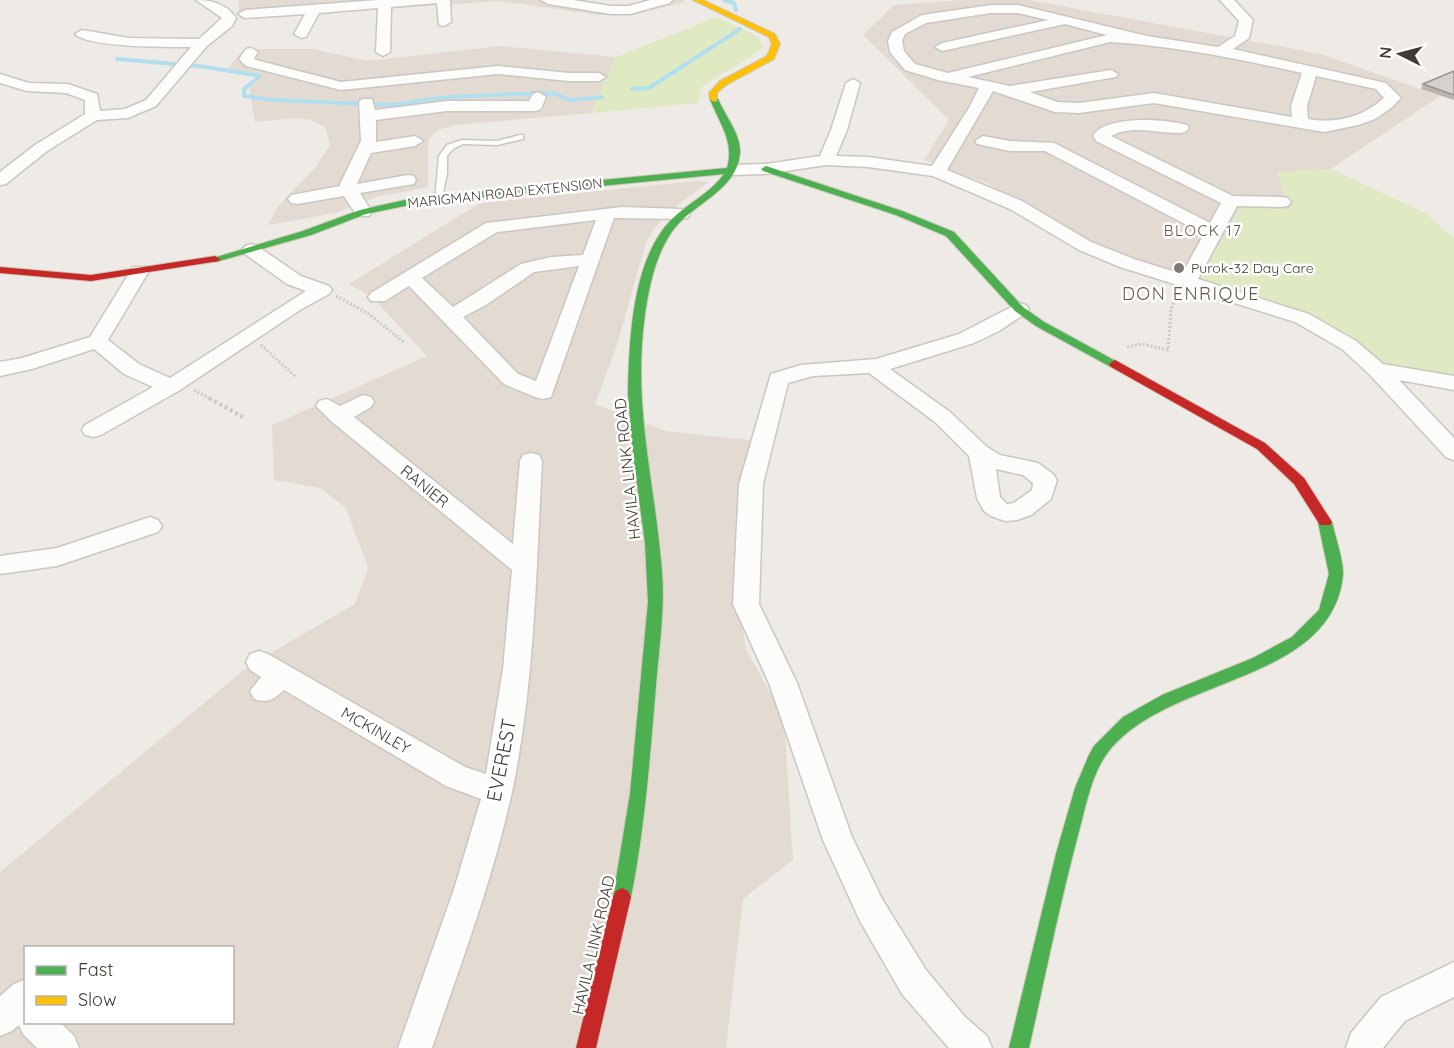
<svg xmlns="http://www.w3.org/2000/svg" width="1454" height="1048" viewBox="0 0 1454 1048" font-family="Quicksand,sans-serif">
<rect width="100%" height="100%" fill="#eeeae5"/>
<!-- residential -->
<g fill="#e3dbd2" fill-rule="evenodd">
<polygon points="238,0 579,0 581,5 628,9 658,0 682,0 686,2 630,15 599,15 500,1 240,19"/>
<polygon points="962,0 1029,0 1321,54 1440,96 1331,169 1277,172 1289,210 1241,207 1199,279 1157,268 1101,247 991,185 924,160 949,120 863,35 894,5"/>
<polygon points="500,46 616,57 591,113 455,125 438,130 428,140 428,187 377,197 336,213 268,225 278,206 316,167 330,145 325,127 311,120 296,118 255,122 249,87 263,75 227,69 244,49 313,49 367,61"/>
<path d="M697,181l12,1 -29,21 -23,22 -11,17 -29,103 -22,59 71,27 91,10 -24,120 13,88 38,69 9,142 -50,39 -17,149h-726v-176l250,-207 105,-61 13,-36 -22,-60 -26,-20 -46,-8 -2,-55 155,-69 -56,-60 -22,-12 131,-81zM26,948h206v74h-206z"/>
</g>
<!-- green -->
<g fill="#dfeac2">
<path d="M717,17l42,20 4,10c-18,17 -43,25 -62,41l-2,15 -108,10 25,-56z"/>
<polygon points="1331,169 1427,214 1454,239 1454,377 1387,365 1350,335 1274,301 1199,279 1242,207 1289,210 1277,172"/>
</g>
<g fill="none" stroke-linecap="round" stroke-linejoin="round">
<!-- stream -->
<g stroke="#b1dff0" stroke-width="4">
<polyline points="724,0 734,3 736,10"/>
<polyline points="117,59 199,66 260,76 244,89 244,96 273,100 389,105 449,97 540,93 556,94 569,100 602,97"/>
<polyline points="632,89 649,88 740,29"/>
</g>
<defs>
<polygon id="lane" points="520,135 523,135 523,139 497,145 463,144 453,149 447,156 447,173 442,198 435,200 439,156 447,145 462,140 497,141"/>
<g id="street">
<path d="M196,0c15,0 31,4 40,18l-4,8 -25,20 -51,60 -28,12 -31,2 -50,31 -41,33 -6,1v-13l35,-27 50,-31v-14l-19,-7 -39,-2 -27,-8v-9l29,9 39,1 29,10 3,17 25,-2 21,-9 45,-53c-22,0 -102,1 -116,-13l7,-4 47,8 70,1 23,-21z"/>
<polygon points="378,0 450,0 451,22 444,26 439,25 437,3 391,7 390,52 383,56 376,52 378,8 319,13 306,37 301,38 294,34 305,14 245,18 238,14 245,10"/>
<polygon points="541,0 573,0 611,6 629,6 650,0 672,0 670,3 630,14 611,14 548,4"/>
<path d="M1220,0h14l19,20 -4,18 -16,11 153,34 15,15 -10,10 -16,11 -17,6 -34,7 -170,-29 -75,10 -24,-1 -62,-21 -46,79 75,31 69,41 43,17 48,15 22,-40 -159,-83h-35l-33,-7 -2,-3 8,-5 27,5 44,2 156,80 11,-20 -125,-62 -3,-6c16,-20 71,-16 94,-10l2,3c-3,3 -3,4 -8,5 -24,1 -47,-9 -70,3l122,60 49,1 6,1 3,4 -3,4 -6,1 -45,-1 -39,73 111,35 47,27 27,23 71,12v14l-55,-10 55,58v22l-8,-3 -76,-82 -28,-26 -47,-27 -175,-55 -41,-17 -69,-41 -77,-33 -65,-9 -42,-2 -60,9 -34,1 -8,-5 8,-5 34,-1 54,-8 11,-26 15,-47 7,-4 7,4 -13,47 -11,26 32,1 64,9 37,-58 10,-20 -41,-8 -33,-10 -15,-18 -2,-11 4,-9 30,-17 69,-10h27l129,31 71,11 17,-11 4,-15zM991,13h27l30,7 -106,23 -7,4 7,4 123,-27 42,11 -159,38 -33,-9 -11,-13 -2,-10 3,-7 21,-11zM1110,42c65,4 129,17 192,31l-11,33 1,11 -138,-24 -75,10 -22,-1 -27,-10 86,-15 2,-3 -7,-4 -101,16 -42,-9zM1316,76l60,13 8,9c-21,19 -48,26 -76,21l-1,-13z"/>
<polygon points="251,48 258,52 254,58 256,60 341,82 498,66 569,73 599,73 606,77 599,81 569,81 498,74 341,90 246,66 239,59 246,49"/>
<polygon points="538,92 546,97 541,109 536,111 447,111 376,120 376,142 415,136 423,141 415,146 371,153 357,184 408,175 414,176 416,180 414,184 360,193 372,212 369,216 357,216 344,196 297,204 291,203 288,199 291,195 297,194 340,186 340,184 361,141 359,102 362,99 372,99 375,110 447,101 529,101 533,94"/>
<path d="M622,207l59,2 6,1 3,4 -3,4 -6,1 -67,-1 -63,179 -8,2 -8,-2 -31,-13 -95,-98 -24,15h-14l-3,-4 3,-4 115,-70zM596,220l-13,35 -32,2 -30,7 -68,43 -31,-29 75,-46zM579,266l-43,115 -18,-7 -55,-57 23,-12 48,-33z"/>
<polygon points="251,244 257,246 301,276 329,286 332,290 329,294 300,310 180,390 101,435 93,437 85,435 82,430 85,425 153,387 124,374 94,349 32,369 0,376 0,362 22,358 90,337 133,267 147,267 149,271 108,340 139,364 170,378 306,291 287,284 245,254 242,250 245,246"/>
<path d="M1019,303l7,2 3,4 -3,4 -27,18 -25,12 -84,26 60,43 37,35 13,8 38,8 15,11 4,6 -6,19 -20,16 -14,5 -12,1 -14,-5 -7,-5 -7,-13 -8,-42 -34,-34 -66,-49 -56,3 -25,7 -25,101 -4,120 38,79 55,154 30,62 44,71 39,47 22,19 5,12h-43l-47,-54 -42,-73 -37,-81 -54,-157 -36,-79 6,-120 32,-110 30,-9 75,-6 83,-25zM996,469l27,6 10,8 -1,7 -18,13 -7,1 -7,-7z"/>
<path d="M363,395l8,2 3,5 -3,5 -17,10 159,127 7,-83 3,-6 8,-2 8,2 3,6c-6,110 -7,222 -30,331 -19,87 -51,171 -80,256h-34l56,-159 27,-90 -35,-13 -162,-96c-10,9 -16,14 -30,9l-4,-8 11,-14 -11,-7 -4,-8 4,-8 9,-3 9,3 197,113 21,7 17,-105 9,-99 -181,-149 -15,-15 3,-5 8,-2 13,7z"/>
<polygon points="150,517 158,520 162,526 158,532 57,566 0,574 0,556 57,548"/>
<polygon points="1454,962 1454,997 1405,1021 1383,1048 1346,1048 1351,1033 1381,997"/>
<polygon points="26,979 26,1022 60,1022 74,1036 79,1048 37,1048 23,1034 19,1025 12,1031 0,1036 0,996 14,984"/>
</g>
<g id="fast">
<path d="M714,96l4,3c7,17 23,35 22,54 -3,39 -49,50 -69,80 -16,24 -22,54 -26,81 -13,93 10,167 17,258 3,37 -3,76 -6,113 -6,71 -11,142 -25,212l-3,6 -6,3 -6,-3 -3,-6 17,-103 18,-192 -3,-59 -12,-89 -5,-60c1,-54 4,-135 44,-175 16,-16 39,-26 52,-45l-310,30 -48,10 -55,21 -92,26 -4,1 -5,-3 93,-28 57,-21 54,-12 313,-30c8,-27 -8,-45 -17,-69z"/>
<polygon points="766,166 902,211 954,232 1023,307 1044,322 1121,364 1115,368 1111,367 1036,326 1015,311 946,236 896,215 763,171 761,169"/>
<path d="M1325,517l7,5c3,14 12,40 11,53 -11,112 -184,100 -239,183 -14,22 -19,52 -26,77 -19,71 -33,142 -49,213h-20l47,-194 19,-66 14,-33 5,-9 29,-29 39,-22 91,-37 39,-21 27,-27 10,-36 -11,-52z"/>
</g>
<polygon id="slow" points="693,0 703,0 775,34 780,44 774,59 726,85 717,93 717,101 714,102 710,99 709,93 720,81 767,56 772,44 769,37"/>
<g id="jam">
<polygon points="215,256 220,259 219,261 91,281 0,273 0,267 91,275"/>
<polygon points="1115,360 1265,443 1304,478 1332,522 1330,525 1320,525 1294,484 1257,449 1111,367 1109,364"/>
<polygon points="622,888 628,891 631,897 596,1048 576,1048 613,897 616,891"/>
</g>
</defs>
<!-- lane casing -->
<use href="#lane" stroke="#cac6c1" stroke-width="3"/>
<!-- street casing -->
<use href="#street" stroke="#cac6c1" stroke-width="3"/>
<!-- fast casing -->
<use href="#fast" stroke="#cfc8bd" stroke-width="2"/>
<!-- slow casing -->
<use href="#slow" stroke="#cfc8bd" stroke-width="2"/>
<!-- jam casing -->
<use href="#jam" stroke="#cfc8bd" stroke-width="2"/>
<!-- path-far1 -->
<g stroke="#ccc9c5" stroke-width="3" stroke-dasharray="2 2" stroke-linecap="butt">
<polyline points="336,296 369,314 405,343"/>
<polyline points="261,345 296,377"/>
<polyline points="1127,347 1142,344 1168,350 1171,310 1177,293"/>
<polyline points="194,390 212,400"/>
</g>
<!-- path -->
<polyline stroke="#ccc9c5" stroke-width="4" stroke-dasharray="3 3" stroke-linecap="butt" points="209,398 243,417"/>
<!-- lane -->
<use href="#lane" fill="#fcfcfb" fill-rule="evenodd"/>
<!-- street -->
<use href="#street" fill="#fcfcfb" fill-rule="evenodd"/>
<!-- fast -->
<use href="#fast" fill="#4caf50" fill-rule="evenodd"/>
<!-- slow -->
<use href="#slow" fill="#ffc107" fill-rule="evenodd"/>
<!-- jam -->
<use href="#jam" fill="#c62828" fill-rule="evenodd"/>
</g>
<!-- wall -->
<polygon fill="#b8b4af" points="1454,71 1454,100 1421,89 1423,84"/>
<!-- building -->
<polygon fill="#d6d1cc" stroke="#96928f" stroke-width="1.5" points="1454,71 1454,95 1423,84"/>
<!-- markers -->
<circle fill="#7f7871" stroke="#fff" stroke-width="2" cx="1179" cy="268" r="6"/>
<g text-anchor="middle" dominant-baseline="central" stroke-width="5" stroke-linejoin="round" paint-order="stroke">
<!-- far-street labels -->
<g font-size="14" fill="#433a32" stroke="#fff">
<text transform="translate(505 193) rotate(-6)">MARIGMAN ROAD EXTENSION</text>
</g>
<!-- far-poi labels -->
<g font-size="14" fill="#433a32" stroke="#fff" text-anchor="start">
<text x="1191" y="268">Purok-32 Day Care</text>
</g>
<!-- far-neighbourhood labels -->
<g font-size="15" letter-spacing="1.5" fill="#675748" stroke="#fff">
<text x="1203" y="230">BLOCK 17</text>
</g>
<!-- street labels -->
<g font-size="16" fill="#433a32" stroke="#fff">
<text transform="translate(627 469) rotate(-96)">HAVILA LINK ROAD</text>
<text transform="translate(425 486) rotate(39)">RANIER</text>
<text transform="translate(376 730) rotate(30)">MCKINLEY</text>
<text transform="translate(593 945) rotate(-77)">HAVILA LINK ROAD</text>
</g>
<!-- neighbourhood labels -->
<g font-size="18" letter-spacing="1.5" fill="#675748" stroke="#fff">
<text x="1191" y="293">DON ENRIQUE</text>
</g>
<!-- near-street labels -->
<g font-size="20" fill="#433a32" stroke="#fff">
<text transform="translate(501 760) rotate(-79)">EVEREST</text>
</g>
</g>
<!-- legend -->
<rect x="24" y="946" width="210" height="78" fill="#ffffff" stroke="#b4b0ad" stroke-width="1.5"/>
<rect x="36" y="966" width="30" height="9" fill="#4caf50" stroke="#b4b0ad" stroke-width="1.5"/>
<text x="78" y="976" font-size="18" fill="#433a32">Fast</text>
<rect x="36" y="996" width="30" height="9" fill="#ffc107" stroke="#b4b0ad" stroke-width="1.5"/>
<text x="78" y="1006" font-size="18" fill="#433a32">Slow</text>
<!-- north arrow -->
<g transform="translate(1400 54) rotate(276)" stroke="#ffffff" stroke-width="4.5" paint-order="stroke">
<path d="M0-4.5L10 22L0 15L-10 22Z" fill="#433a32"/>
<text y="-9" font-size="16" font-weight="bold" text-anchor="middle" fill="#433a32">N</text>
</g>
</svg>
